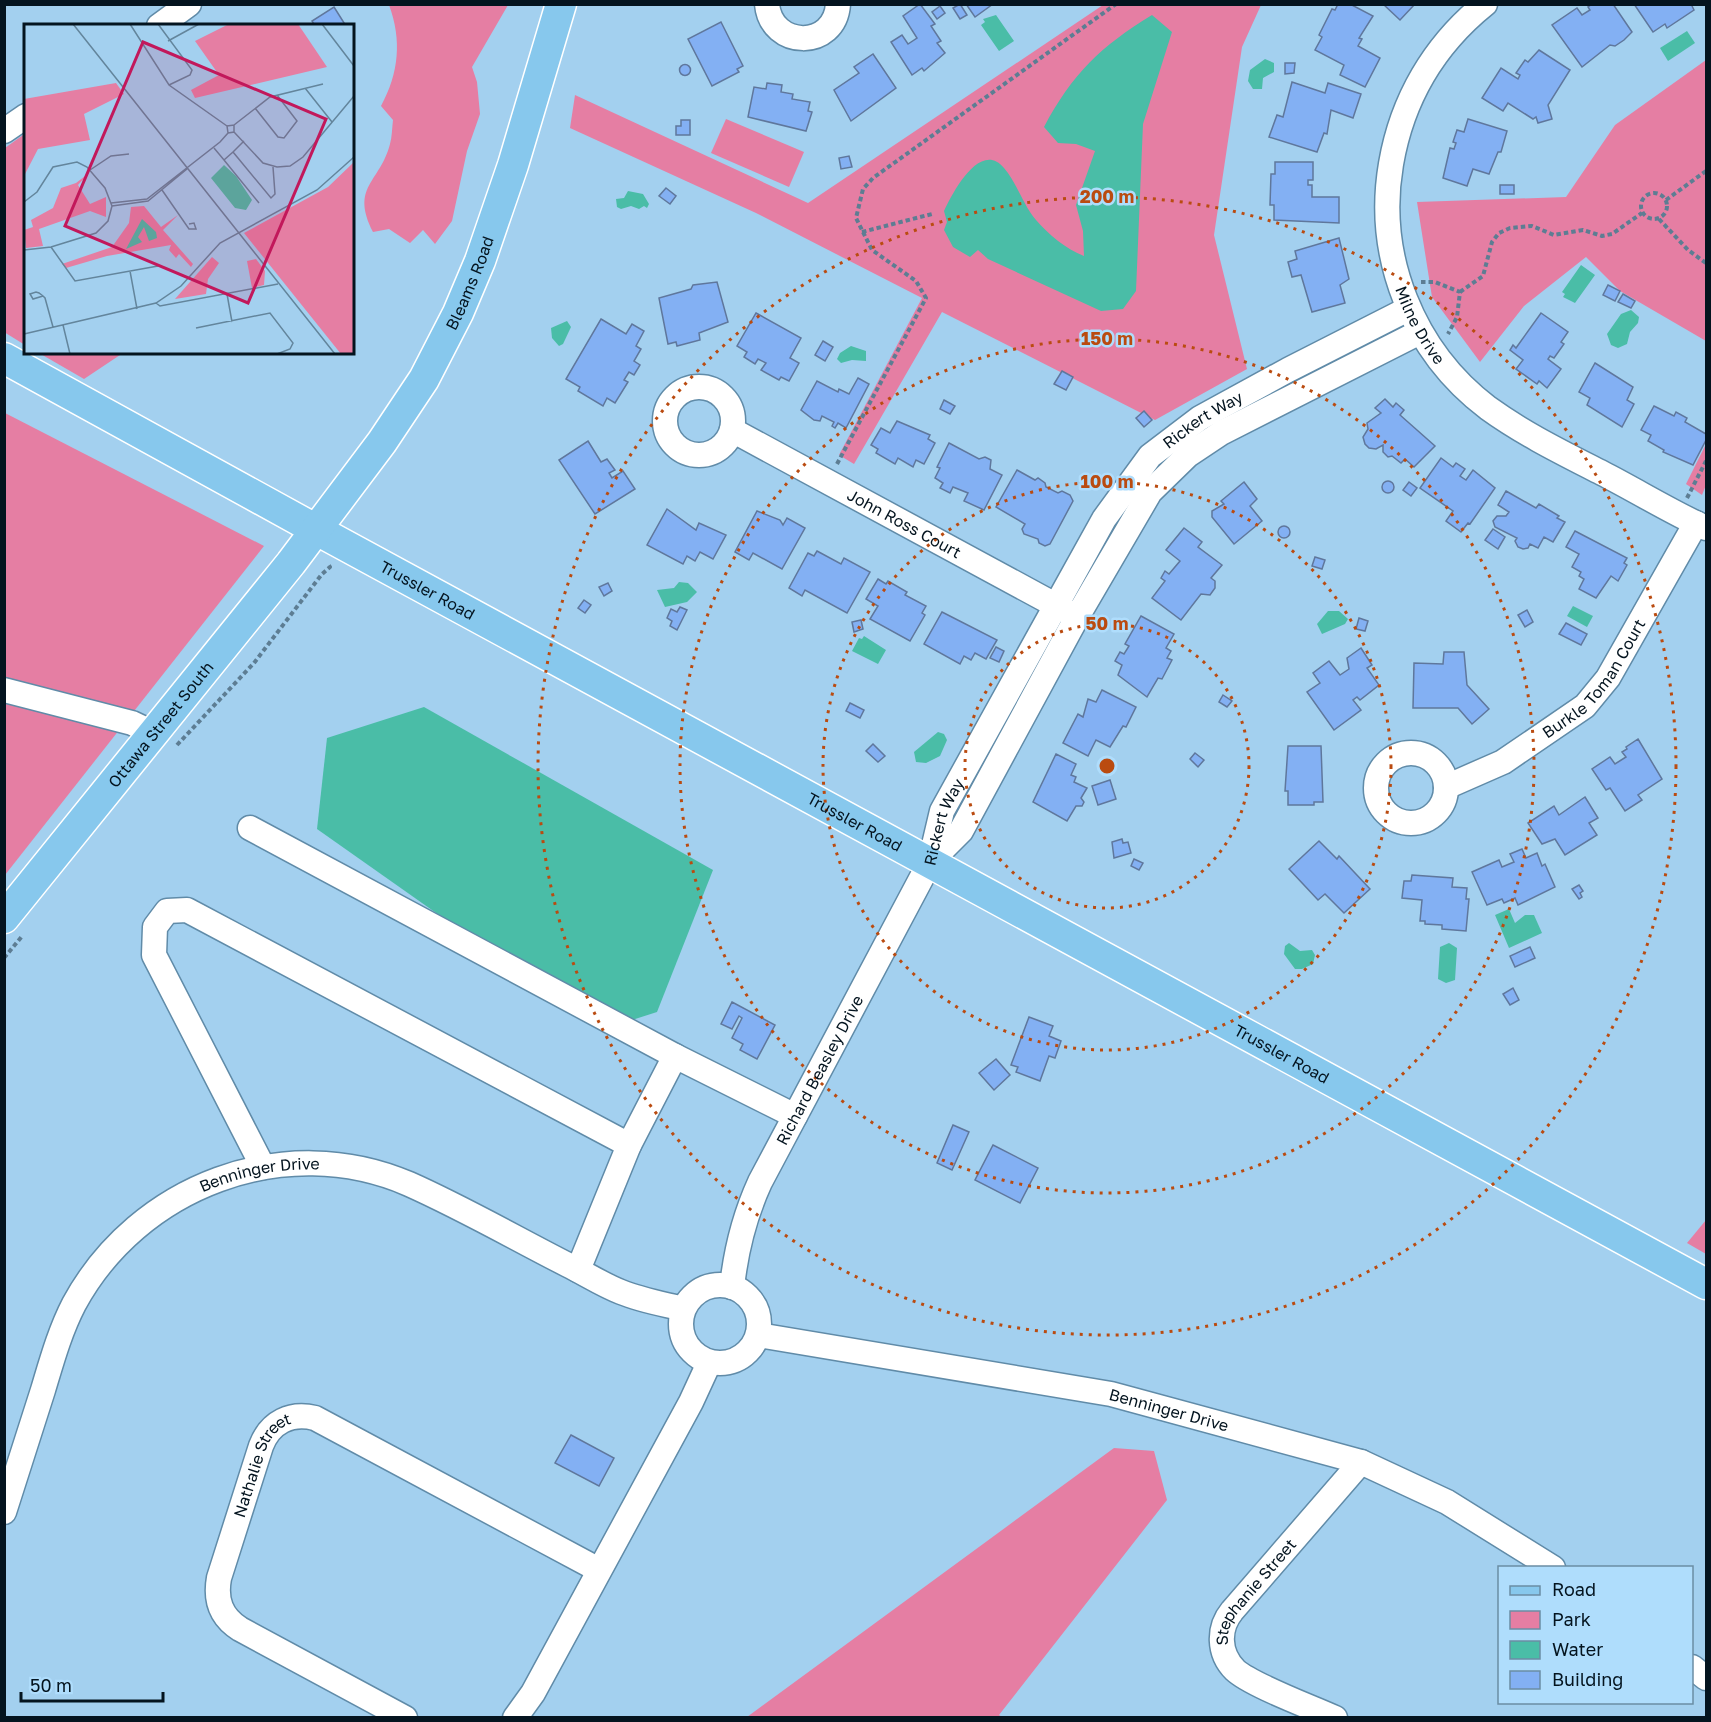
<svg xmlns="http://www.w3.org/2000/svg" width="1711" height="1722" viewBox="0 0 1711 1722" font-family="'Golos Text',sans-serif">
<rect width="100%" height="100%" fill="#a3d0ef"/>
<!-- green -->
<g fill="#e57ea3">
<path d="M389,5h119l-36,62 5,15 3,32 -13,37 -15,70 -17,23 -12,-14 -13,13 -21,-14 -16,3c-23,-46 7,-49 17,-88 2,-7 2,-16 3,-24l-12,-14c18,-33 21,-66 8,-101z"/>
<polygon points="1103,5 1261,5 1242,47 1214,235 1247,369 1155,420 942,312 854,464 839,455 922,298 756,213 570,128 575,95 808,203"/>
<polygon points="1706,60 1706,341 1620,291 1586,257 1524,306 1480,362 1432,297 1417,202 1566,197 1615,125"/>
<polygon points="726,119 804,152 789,187 711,153"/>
<polygon points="23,135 26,138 25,345 4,332 5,148"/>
<polygon points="39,353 123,353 84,379"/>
<polygon points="5,413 264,546 5,875"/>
<polygon points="1706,444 1706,485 1702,495 1686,484"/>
<polygon points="1706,1220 1706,1254 1687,1243"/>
<polygon points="1114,1448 1154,1451 1167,1500 999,1715 1002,1717 747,1717"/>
</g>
<!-- water -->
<g fill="#4abda7">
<polygon points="996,15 1014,41 999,51 981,25 985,22 983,19"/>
<path d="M1152,15l20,17 -29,92 -7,167 -13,18 -22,2 -113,-52 -10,-9 -8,7 -17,-10 -9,-17 3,-8 -3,-11c8,-17 36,-72 60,-43 13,15 19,37 32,52 12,14 30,29 48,36l-1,-25 -7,-26 19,-54 -19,-7 -18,-1 -14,-16c28,-53 57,-81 108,-112z"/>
<polygon points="1687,31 1695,43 1668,61 1660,48"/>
<polygon points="1265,59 1274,63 1274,72 1263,78 1262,89 1253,89 1248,81 1250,70"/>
<polygon points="628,191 643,194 649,204 647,208 644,206 639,209 631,206 621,209 617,207 616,199 624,198"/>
<polygon points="1581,265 1595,275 1575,303 1563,297 1565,294 1562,292"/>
<polygon points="1631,310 1639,317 1638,323 1630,332 1627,344 1618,348 1611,345 1607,334 1621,314"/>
<polygon points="567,321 571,327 563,344 559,346 552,338 551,328"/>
<polygon points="851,346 866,351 866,361 852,360 841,363 837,359 840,353"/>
<polygon points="679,582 688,583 697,592 687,602 665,607 657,590 674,588"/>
<polygon points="1573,606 1593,616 1587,627 1567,616"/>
<polygon points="1328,611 1339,611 1348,619 1345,624 1322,634 1317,624"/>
<polygon points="864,636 886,650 878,664 852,651 859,638 862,639"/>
<polygon points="424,707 713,870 657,1012 632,1020 520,972 317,829 327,738"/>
<polygon points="938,732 944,734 947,740 940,756 926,763 916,762 914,752"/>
<polygon points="1509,909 1515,923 1525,915 1534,915 1542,933 1509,948 1495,915"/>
<polygon points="1289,943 1300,951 1312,950 1315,955 1313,964 1302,969 1295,969 1284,954 1285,946"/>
<polygon points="1449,943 1457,948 1455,980 1446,983 1438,979 1440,947"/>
</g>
<!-- building -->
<g fill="#83b0f3" stroke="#5f779c" stroke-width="1.5">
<polygon points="920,4 935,24 931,26 941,41 937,43 945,53 924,71 922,68 912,75 891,42 902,35 908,44 917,38 903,16"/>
<polygon points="960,4 967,15 960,19 953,8"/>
<polygon points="966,4 993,4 975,17"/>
<polygon points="1338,4 1350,4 1373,16 1359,38 1362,39 1358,46 1380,58 1365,87 1340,75 1344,65 1315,50 1322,37 1319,35 1332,9 1335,10"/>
<polygon points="1383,4 1415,4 1400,20"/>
<polygon points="1592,4 1613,4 1632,32 1624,40 1615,46 1610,45 1582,67 1552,25 1577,8 1582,15 1590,10 1588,7"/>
<polygon points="1634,4 1694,4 1692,6 1694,10 1667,28 1665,24 1653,32"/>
<polygon points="940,6 945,13 937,19 932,12"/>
<polygon points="334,7 346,26 315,26 312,21"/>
<polygon points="721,22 743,66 737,69 739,72 712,86 688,39"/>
<polygon points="1539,50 1570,70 1548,105 1552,119 1538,123 1536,117 1533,119 1508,103 1503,111 1482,98 1501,68 1518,79 1520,75 1516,73 1525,60 1528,62"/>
<polygon points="873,54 896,88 851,121 834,90 859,73 854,67"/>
<polygon points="1285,63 1295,63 1294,73 1285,74"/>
<circle cx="685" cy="70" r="5.5"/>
<polygon points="1292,82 1325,93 1328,83 1361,94 1353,118 1331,110 1327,134 1324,133 1317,152 1269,137 1277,115 1283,117"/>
<polygon points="767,83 782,85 781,92 793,94 792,99 810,102 808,111 812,112 806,131 748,117 754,87 766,89"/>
<polygon points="1468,119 1507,131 1501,152 1498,152 1489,174 1473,169 1467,186 1443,178 1450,148 1454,149 1456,143 1453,142 1457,130 1464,132"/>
<polygon points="681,120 690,120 690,135 676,135 676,126 681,126"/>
<polygon points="849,156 852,167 841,169 839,158"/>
<polygon points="1275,162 1313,162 1313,180 1308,180 1308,185 1312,185 1312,197 1339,197 1339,223 1274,220 1274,205 1270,205 1271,174 1275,174"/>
<rect x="1500" y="185" width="14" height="9"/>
<polygon points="666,188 676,196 670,204 659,196"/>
<polygon points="1339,238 1349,279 1340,285 1345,303 1312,312 1301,275 1292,277 1288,262 1297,259 1295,251"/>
<polygon points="717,282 728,322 699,333 700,340 677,346 676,342 668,344 659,298 691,289 693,285"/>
<polygon points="1608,285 1620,291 1615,301 1603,295"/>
<polygon points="1623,294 1635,301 1631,308 1618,302"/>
<polygon points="756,313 801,338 790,358 799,363 789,381 781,377 779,380 761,370 766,363 758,359 755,364 744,357 747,352 737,346"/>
<polygon points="1541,313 1568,332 1561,342 1564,344 1554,358 1550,356 1548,359 1561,369 1547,388 1539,381 1537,384 1516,369 1523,360 1510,350 1513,345 1516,348"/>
<polygon points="601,319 626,334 632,324 644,331 636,346 641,349 634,361 640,365 634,375 629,372 624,380 628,382 615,403 607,398 603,406 578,391 580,387 566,379"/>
<polygon points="823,341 833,347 825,361 815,355"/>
<polygon points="1595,363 1633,387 1627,400 1634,404 1622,427 1587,405 1590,398 1579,392"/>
<polygon points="1062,371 1073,377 1066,390 1054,384"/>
<polygon points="858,378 869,384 846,428 838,423 835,428 832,426 834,422 822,416 820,421 814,420 801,410 817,381 838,392 839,389 849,394"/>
<polygon points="1385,399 1393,407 1396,403 1404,410 1400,415 1435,446 1414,467 1405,459 1401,463 1392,456 1388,457 1383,452 1383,445 1376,449 1369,448 1365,444 1363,437 1368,429 1367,423 1381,413 1375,408"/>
<polygon points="944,400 955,406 950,414 940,409"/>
<polygon points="1654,406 1674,416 1676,412 1687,418 1685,422 1706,434 1706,440 1693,465 1663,452 1664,450 1648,441 1651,435 1641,430"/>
<polygon points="1144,411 1152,420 1144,427 1136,418"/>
<polygon points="897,421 930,435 928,439 935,443 924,464 916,460 913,467 898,458 895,464 876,453 878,449 871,445 881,428 890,433"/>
<polygon points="588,441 601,462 607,459 615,470 609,473 612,478 623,471 635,489 595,514 559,460"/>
<polygon points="949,443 979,459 985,457 991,460 990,469 1002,475 984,510 964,501 968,493 953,487 950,493 940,488 943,483 935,478 940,468 937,467"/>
<polygon points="1441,458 1453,467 1456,463 1465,469 1460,476 1466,480 1473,470 1495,488 1470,524 1468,523 1461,532 1446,521 1453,511 1420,488"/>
<polygon points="1017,470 1035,480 1038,478 1045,483 1046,487 1058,493 1062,491 1070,495 1073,501 1050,544 1045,546 1039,543 1038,539 1024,534 1022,529 1025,524 996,507"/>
<circle cx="1388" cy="487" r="6"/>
<polygon points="1244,482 1257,499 1250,506 1262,521 1234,544 1212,517 1212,511 1224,504 1221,501"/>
<polygon points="1409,482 1417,488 1411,496 1403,490"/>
<polygon points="1506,491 1536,508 1539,504 1559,516 1557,518 1565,522 1553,542 1544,537 1538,548 1530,544 1528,548 1523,549 1518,547 1515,541 1517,538 1495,527 1493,521 1497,516 1506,516 1509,512 1498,505"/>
<polygon points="667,509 696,530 699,523 726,535 713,559 700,552 695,561 687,556 683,564 647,545"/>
<polygon points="757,511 780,520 783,525 787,518 805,528 782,569 753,553 749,560 735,552"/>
<circle cx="1284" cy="532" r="6"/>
<polygon points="1184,528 1202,542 1198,547 1222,565 1211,578 1215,581 1215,588 1210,595 1201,594 1181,620 1152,598 1165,581 1161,578 1165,571 1169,574 1180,561 1166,550"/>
<polygon points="1493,529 1505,537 1498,549 1485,540"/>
<polygon points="1575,531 1627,558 1624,563 1627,565 1618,581 1611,576 1596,598 1579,589 1584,579 1579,576 1581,572 1572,567 1579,554 1566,547"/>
<polygon points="817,551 841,564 844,558 870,572 847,613 805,590 802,596 789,588 808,553 814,556"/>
<polygon points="1315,557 1325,560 1322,569 1312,566"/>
<polygon points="878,579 886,584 888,581 907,592 905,595 926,606 922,613 925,615 910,641 870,619 878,606 866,599"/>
<polygon points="608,583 612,591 604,596 599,587"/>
<polygon points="584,600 591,605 585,613 578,608"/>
<polygon points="680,607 687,610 677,630 670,626 672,621 667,618 671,609 677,612"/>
<polygon points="1527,610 1533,622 1525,627 1518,615"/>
<polygon points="942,612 997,640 986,659 975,653 971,660 964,656 960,664 924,644"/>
<polygon points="1141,616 1174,634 1166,648 1171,651 1167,658 1172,660 1162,679 1158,678 1147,697 1118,675 1122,665 1115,661 1120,652 1124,654 1129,646 1125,644"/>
<polygon points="1359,618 1368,621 1365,631 1356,629"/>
<polygon points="861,620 863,629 854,632 852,622"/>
<polygon points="1566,623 1587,634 1581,645 1559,634"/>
<polygon points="996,647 1004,651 999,662 990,658"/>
<polygon points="1361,648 1372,665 1367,668 1379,685 1360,700 1357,697 1353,700 1361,710 1334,730 1307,692 1320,683 1313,673 1329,661 1340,675 1349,669 1347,658"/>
<polygon points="1444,652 1464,652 1467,685 1489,709 1472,724 1458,708 1413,708 1414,663 1443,664"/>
<polygon points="1102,690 1136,707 1126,727 1123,726 1110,747 1096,740 1088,756 1063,743 1078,714 1083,717 1088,699 1096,702"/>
<polygon points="1223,695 1232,701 1227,707 1219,702"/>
<polygon points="850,703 864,710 860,718 846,711"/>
<polygon points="1638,739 1662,779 1638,795 1642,800 1625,811 1610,788 1606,790 1592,769 1610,757 1615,764 1626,757 1622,752 1627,749 1626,747"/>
<polygon points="873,744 885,756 878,762 866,751"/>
<polygon points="1288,746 1321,746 1323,802 1314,802 1314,805 1288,805 1288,791 1285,791"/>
<polygon points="1195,753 1204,760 1198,767 1190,759"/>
<polygon points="1056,754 1076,764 1071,775 1076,777 1074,782 1087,788 1081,798 1084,802 1082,806 1076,806 1067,821 1033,802"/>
<polygon points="1110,780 1116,799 1098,805 1092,786"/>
<polygon points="1585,797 1598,818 1589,823 1597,835 1565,855 1555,839 1542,844 1528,823 1554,806 1559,815"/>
<polygon points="1122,839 1123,843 1128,842 1131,853 1114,858 1112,842"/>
<polygon points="1319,841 1337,859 1339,856 1370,889 1344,913 1325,894 1318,900 1289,869"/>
<polygon points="1522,849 1526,858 1537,853 1542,866 1545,864 1555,887 1518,905 1515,898 1504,903 1502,899 1487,905 1472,872 1499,860 1502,867 1514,862 1510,854"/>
<polygon points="1134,859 1143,863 1139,870 1131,866"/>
<polygon points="1412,875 1453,878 1452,887 1467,888 1466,899 1469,899 1466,931 1442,929 1442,925 1425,924 1425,921 1420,921 1422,900 1402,898 1404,881 1411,881"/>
<polygon points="1579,885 1583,891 1580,893 1582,897 1579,899 1572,889"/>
<polygon points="1530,947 1535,958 1515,967 1510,956"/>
<polygon points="1513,988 1519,1000 1510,1005 1503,994"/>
<polygon points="732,1002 775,1025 757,1059 740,1050 743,1044 732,1038 742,1018 739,1016 732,1029 721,1024"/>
<polygon points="1029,1017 1053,1026 1049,1036 1061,1041 1055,1058 1049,1056 1040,1081 1016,1072 1018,1067 1011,1065"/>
<polygon points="996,1059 1010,1075 994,1090 979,1073"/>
<polygon points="953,1125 969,1132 952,1170 937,1163"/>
<polygon points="993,1145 1038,1168 1020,1203 975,1180"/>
<polygon points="571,1435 614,1458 599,1486 555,1463"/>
</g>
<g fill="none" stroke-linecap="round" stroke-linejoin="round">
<defs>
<g id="minor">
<path d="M767,4c4,45 68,46 71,0"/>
<path id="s1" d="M1485,4c-51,41 -83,96 -94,160 -16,93 22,187 97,244 36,26 75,45 114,65 35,18 69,39 104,55"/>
<polyline points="159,26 189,4"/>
<polyline points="4,131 26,116"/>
<circle cx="699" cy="421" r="34"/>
<path id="s2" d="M732,430l338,183"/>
<polyline points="4,690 132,723 153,733"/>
<circle cx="1411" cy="788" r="35"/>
<path id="s3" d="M1446,787l57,-25 82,-56 23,-28 88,-155"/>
<polyline points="250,828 675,1056"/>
<polyline points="930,862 961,831 1077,617 1150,492 1188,455 1221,433 1420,332"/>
<polyline points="629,1145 675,1056 795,1116"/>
<polyline points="263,1167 154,955 155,927 167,911 187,910 629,1145 578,1270"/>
<circle cx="720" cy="1324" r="39"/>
<path id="s4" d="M732,1287c4,-38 12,-70 28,-105l170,-320 12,-51 162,-292 46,-63 50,-38 88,-48 120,-61"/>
<path id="s5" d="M758,1335l353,59 250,68 86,40 106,66"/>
<path id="s6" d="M4,1512c13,-41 26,-82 39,-122 9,-30 17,-59 31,-86 64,-118 210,-174 335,-120 54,24 106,54 159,81 18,9 35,20 53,27 20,8 42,12 62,17"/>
<polyline points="1692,1667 1706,1678"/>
<path id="s7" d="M405,1718l-165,-89c-19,-12 -25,-29 -21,-51l42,-132c9,-24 30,-34 54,-28l284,152"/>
<polyline points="515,1718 533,1693 691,1402 709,1363"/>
<path id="s8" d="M1335,1718c-24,-11 -84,-33 -100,-48 -17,-17 -17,-42 -3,-59l129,-149"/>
</g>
<g id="major">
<path id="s9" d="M4,358l311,171 1391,755"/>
<path id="s10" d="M4,918l287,-355 91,-121 42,-63 34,-66 22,-52 33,-96 48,-161"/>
</g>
</defs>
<!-- minor casing -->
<use href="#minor" stroke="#608ba8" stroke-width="27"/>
<!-- major casing -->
<use href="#major" stroke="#fff" stroke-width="33"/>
<!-- path -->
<g stroke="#5d7d93" stroke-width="4" stroke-dasharray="4.5 3" stroke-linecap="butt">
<circle cx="1654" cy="206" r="13"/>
<polyline points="1666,200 1706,171"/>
<polyline points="1659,219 1688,250 1706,263"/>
<polyline points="862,232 932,214"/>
<polyline points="1421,282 1435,282 1460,292 1457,317 1448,334"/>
<polyline points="1460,292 1483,276 1492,242 1499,233 1510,228 1532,226 1554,235 1583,230 1602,236 1612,234 1642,213"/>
<polyline points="837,464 926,298 916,281 872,250 856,218 863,189 873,178 1116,4"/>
<polyline points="1687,498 1706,461"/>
<polyline points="177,745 254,663 322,574 330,567 328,564"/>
<polyline points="4,958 23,935"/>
</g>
<!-- minor -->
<use href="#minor" stroke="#fff" stroke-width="24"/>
<!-- major -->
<use href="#major" stroke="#87c8ed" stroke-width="30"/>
</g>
<!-- distance rings -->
<g fill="none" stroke="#ba4b10" stroke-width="3" stroke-dasharray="3 6">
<circle cx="1107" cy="766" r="142"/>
<circle cx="1107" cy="766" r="284"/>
<circle cx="1107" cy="766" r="427"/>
<circle cx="1107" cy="766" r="569"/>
</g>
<g text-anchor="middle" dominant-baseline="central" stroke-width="5" stroke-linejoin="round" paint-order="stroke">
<!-- street labels -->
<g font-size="16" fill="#04141f" stroke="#afddfc">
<text stroke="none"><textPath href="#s10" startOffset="790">Bleams Road</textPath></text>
<text stroke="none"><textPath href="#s1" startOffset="357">Milne Drive</textPath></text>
<text stroke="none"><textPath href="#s4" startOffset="1000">Rickert Way</textPath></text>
<text stroke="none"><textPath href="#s2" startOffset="196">John Ross Court</textPath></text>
<text stroke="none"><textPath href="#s9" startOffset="483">Trussler Road</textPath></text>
<text stroke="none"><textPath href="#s3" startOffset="188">Burkle Toman Court</textPath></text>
<text stroke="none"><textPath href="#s10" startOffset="249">Ottawa Street South</textPath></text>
<text stroke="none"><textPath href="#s4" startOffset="514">Rickert Way</textPath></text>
<text stroke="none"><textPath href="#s9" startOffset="969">Trussler Road</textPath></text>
<text stroke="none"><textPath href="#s9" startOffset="1455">Trussler Road</textPath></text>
<text stroke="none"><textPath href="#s4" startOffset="236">Richard Beasley Drive</textPath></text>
<text stroke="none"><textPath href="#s6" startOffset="456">Benninger Drive</textPath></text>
<text stroke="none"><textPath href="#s5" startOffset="418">Benninger Drive</textPath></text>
<text stroke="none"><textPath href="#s7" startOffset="369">Nathalie Street</textPath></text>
<text stroke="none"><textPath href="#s8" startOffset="204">Stephanie Street</textPath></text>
</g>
</g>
<!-- overview -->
<g transform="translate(24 24)">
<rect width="330" height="330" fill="#a3d0ef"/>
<path d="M205,0h69l29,43 -132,31 -4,-8 28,-15 -24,-34zM92,59l8,11 -40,20 6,26 -52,9 -14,27v-77zM330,138v192h-13l-97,-121 84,-46zM65,149l-11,12 12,19 16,-7v20l-16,-6 -51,18 4,17 -17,2 -2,-18 9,-3 -2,-7 22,-12 8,-20 15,-5zM120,182l17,21 17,-12 -15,15 30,34 -2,3 -12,-13 -3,4 -7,-8 2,-5 -64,11 -41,12 -4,-4 50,-17 17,-24 2,-16zM188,233l7,6 -11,16 -2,15 -31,5zM232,235l9,12 -1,14 -12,3 -5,-27z" fill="#e57ea3"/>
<path d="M200,141l12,11 16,24 -6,10 -11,-2 -24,-30zM118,195l14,13 1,6 -8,3 -5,-14 -6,10 4,5 -16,7z" fill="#4abda7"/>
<path fill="none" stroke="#63859c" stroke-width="1.5" d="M49,0l262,330M106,0l39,61 58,41M134,0l34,46 -2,5 -21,10M298,0l32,42M144,17l31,-17M281,64l27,34M231,84l23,29 6,1 13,-17 -20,-26M210,101l36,-28 53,-13M210,108l29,31 14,4 13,-1 13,-9 51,-61M220,117l-11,11 38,46 4,-4 -2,-27M190,124l10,12 9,-8M200,136l35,43M66,146l21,-14 18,-2M138,166l27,39h7l-2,-6 -5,1M0,178l13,-10 16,-25 24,-5 10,5 18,21 7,18 -4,15 -12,12 -45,14 -27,3M87,179l36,-4 73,-57 8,-9 -1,-7 7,-1v7l-6,1M88,182l36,-5 39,-32M27,223l24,34 83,-15M106,247l7,38M203,270l5,28M19,272l-10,3 -3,-5 6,-2 3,1 4,3 2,2 8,29M132,279l4,3 118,-22M39,301l7,29M172,304l74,-15 23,30 -3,6 -13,5M0,310l132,-31 25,-17 39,-43 97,-53 37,-33"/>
<path fill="#c2185b" fill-opacity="0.15" stroke="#c2185b" stroke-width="3" d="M119,18l183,77 -78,184 -183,-77z"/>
<rect width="330" height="330" fill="none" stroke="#04141f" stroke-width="3"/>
</g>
<circle cx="1107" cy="766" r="9" fill="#ba4b10" stroke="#afddfc" stroke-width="3"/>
<g font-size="18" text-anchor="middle" font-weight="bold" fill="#ba4b10" stroke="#afddfc" stroke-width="5" stroke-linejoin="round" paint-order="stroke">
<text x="1107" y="203">200 m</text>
<text x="1107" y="345">150 m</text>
<text x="1107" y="488">100 m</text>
<text x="1107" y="630">50 m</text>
</g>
<!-- border -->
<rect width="1711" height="1722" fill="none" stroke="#04141f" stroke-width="12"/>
<!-- legend -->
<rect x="1498" y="1566" width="195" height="138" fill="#afddfc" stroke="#6b8da4" stroke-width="1.5"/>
<rect x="1510" y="1586" width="30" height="9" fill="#87c8ed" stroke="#6b8da4" stroke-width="1.5"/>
<text x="1552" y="1596" font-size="18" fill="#04141f">Road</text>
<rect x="1510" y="1611" width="30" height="18" fill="#e57ea3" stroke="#6b8da4" stroke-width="1.5"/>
<text x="1552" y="1626" font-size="18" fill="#04141f">Park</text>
<rect x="1510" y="1641" width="30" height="18" fill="#4abda7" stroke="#6b8da4" stroke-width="1.5"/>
<text x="1552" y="1656" font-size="18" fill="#04141f">Water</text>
<rect x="1510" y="1671" width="30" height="18" fill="#83b0f3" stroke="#6b8da4" stroke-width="1.5"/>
<text x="1552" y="1686" font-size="18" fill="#04141f">Building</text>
<!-- scale -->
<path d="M21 1692v9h142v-9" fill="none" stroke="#04141f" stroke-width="3"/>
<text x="30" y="1692" font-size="18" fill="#04141f" stroke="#afddfc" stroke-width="4.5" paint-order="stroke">50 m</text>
</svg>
